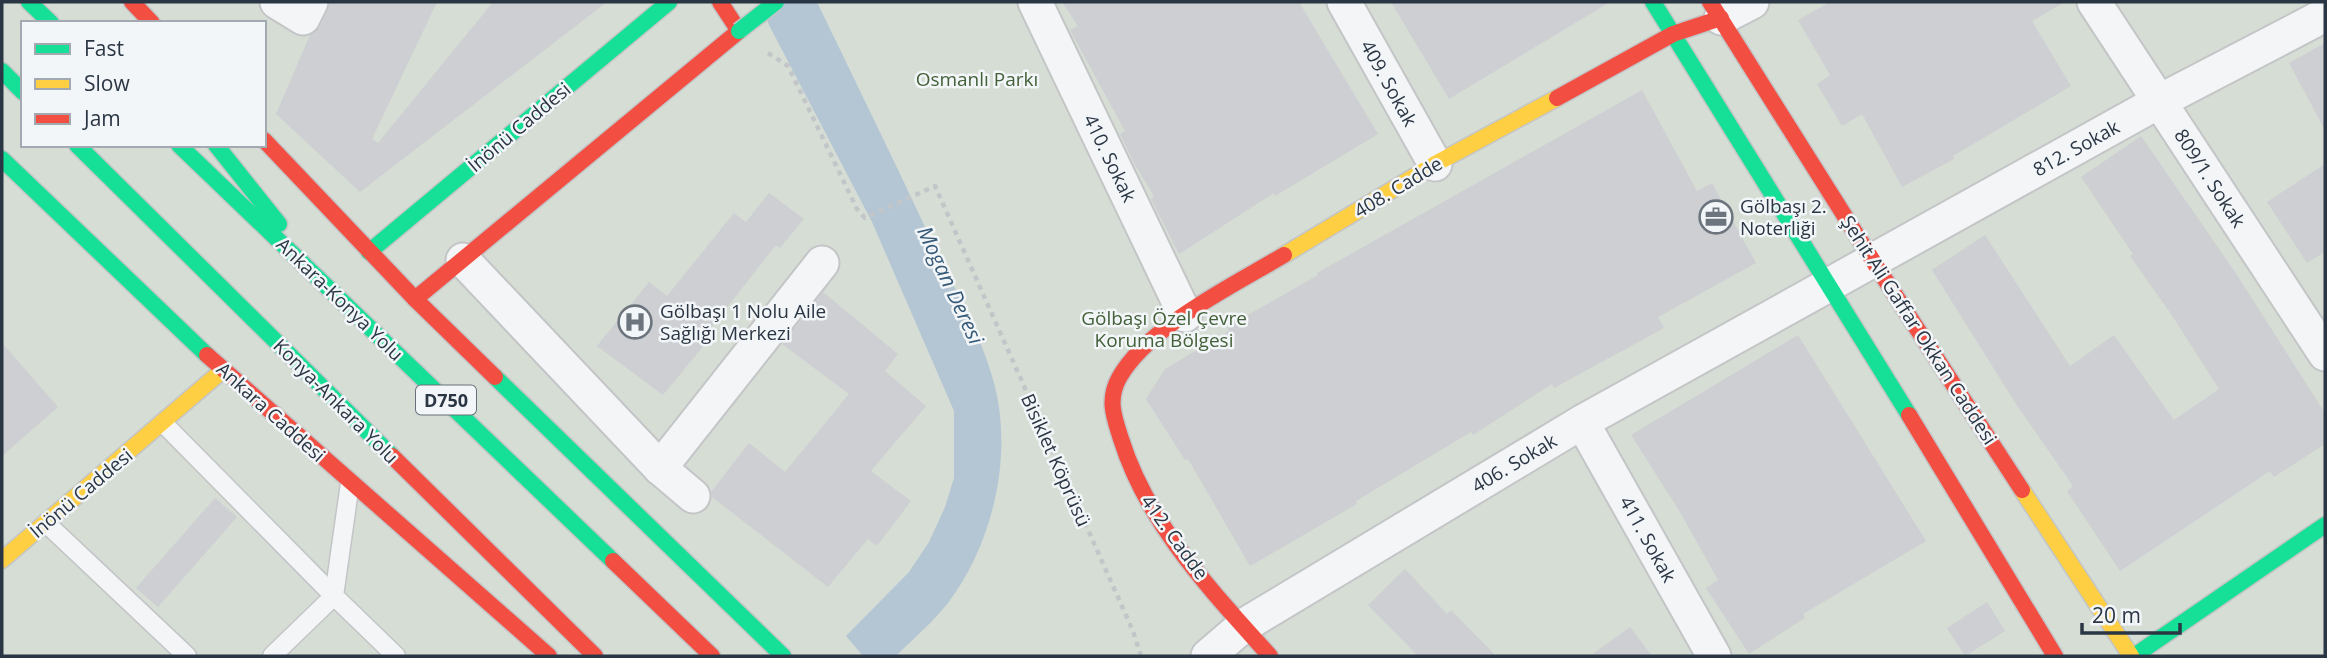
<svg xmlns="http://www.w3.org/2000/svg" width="2327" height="658" viewBox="0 0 2327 658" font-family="'Open Sans',sans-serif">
<rect width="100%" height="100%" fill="#e5e7e9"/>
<!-- green -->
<path fill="#d6ddd5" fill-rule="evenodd" d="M2,2h2323v654h-2323zM23,23h241v122h-241z"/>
<!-- water -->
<path fill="#b4c6d4" d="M761,2h56c39,81 79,162 117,244 20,42 45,85 58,130 23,75 2,166 -44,227 -15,19 -35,36 -52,53h-33l-17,-20 63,-64 20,-30 16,-35 9,-29v-67l-82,-189 -103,-197z"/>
<!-- building -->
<g fill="#cdcfd2">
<polygon points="330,2 437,2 372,139 378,143 493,2 607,2 360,192 276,114 310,35 320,27"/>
<polygon points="1062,2 1299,2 1378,134 1275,196 1274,193 1179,254 1151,199 1154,196 1134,163 1120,134 1125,131 1070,30 1078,26"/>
<polygon points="1391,2 1610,2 1449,99"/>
<polygon points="1830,2 2065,2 2032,21 2071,86 1953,156 1954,159 1902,187 1862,114 1842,126 1817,84 1830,75 1798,20"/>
<polygon points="2325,43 2325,130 2289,63"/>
<polygon points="1642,90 1697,191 1712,183 1756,263 1658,317 1664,328 1554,388 1552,384 1473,435 1471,432 1356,501 1357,504 1250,566 1188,459 1185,460 1146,399 1165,369 1229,331 1227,327 1318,275 1317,273"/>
<polygon points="2141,136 2235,272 2325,413 2325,444 2274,477 2270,471 2120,571 2067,491 2073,486 2016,404 1932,270 1985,235 2070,366 2114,335 2174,420 2219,389 2171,314 2130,256 2133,254 2081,177"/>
<polygon points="2325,164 2325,252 2307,263 2267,202"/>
<polygon points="769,193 804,219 780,248 776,245 710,329 715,332 663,395 597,346 649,282 667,296 734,213 746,222"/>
<polygon points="823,292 898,354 885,371 926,406 871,471 911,501 877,546 868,539 828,587 712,497 711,492 749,443 785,472 849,394 782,344"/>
<polygon points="1798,335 1926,541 1803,614 1805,618 1749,654 1706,588 1718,580 1680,512 1631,435"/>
<polygon points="2,343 58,407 2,456"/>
<polygon points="215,498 237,517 158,607 136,588"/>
<polygon points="1405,569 1447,614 1451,610 1496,656 1418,656 1368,605"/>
<polygon points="1987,602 2005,631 1965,656 1947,628"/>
<polygon points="1630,627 1652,656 1590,656"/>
</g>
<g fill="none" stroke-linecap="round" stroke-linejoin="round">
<defs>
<g id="lane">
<polyline points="163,423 334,596 272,656"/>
<polyline points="350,483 334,596 396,656"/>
<polyline points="46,523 187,656"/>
</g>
<g id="street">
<polyline points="277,2 303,18 311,2"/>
<polyline points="1035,2 1185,315"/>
<polyline points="1344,2 1435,164"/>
<polyline points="2094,2 2325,354"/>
<polyline points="1721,18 1752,2"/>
<polyline points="463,260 660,468 693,496"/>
<polyline points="1582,422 1714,656"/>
<polyline points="660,468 822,263"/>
<polyline points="1208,656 1243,626 1582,422 2160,101 2325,15"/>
</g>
<g id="fast">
<polyline points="29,2 51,23"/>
<polyline points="1653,2 1909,415"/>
<polyline points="2,71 23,92"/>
<polyline points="77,145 392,456"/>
<polyline points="179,145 613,561"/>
<polyline points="216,145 279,224"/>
<polyline points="2,159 207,355"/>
<polyline points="369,252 669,2"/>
<polyline points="495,377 783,656"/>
<polyline points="2134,656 2325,525"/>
</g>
<g id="slow">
<polyline points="1284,255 1435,164 1557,98"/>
<polyline points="2022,490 2131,656"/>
<polyline points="2,560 223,370"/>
</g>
<g id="jam">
<polyline points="132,2 152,23"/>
<polyline points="1710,2 1873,261 2022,490"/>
<polyline points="1557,98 1673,34 1721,18"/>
<polyline points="264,140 415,299 495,377"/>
<polyline points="415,299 739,31 720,2"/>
<polyline points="207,355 549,656"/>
<polyline points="1909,415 2055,656"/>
<polyline points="392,456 595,656"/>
<polyline points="613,561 712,656"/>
<path d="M1270,656c-59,-66 -122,-131 -149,-217 -7,-22 -14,-39 -2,-61 28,-51 115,-93 165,-123"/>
</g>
</defs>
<!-- lane casing -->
<use href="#lane" stroke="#c3c5c7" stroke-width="21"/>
<!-- street casing -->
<use href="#street" stroke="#c3c5c7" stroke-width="37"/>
<!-- fast casing -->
<use href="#fast" stroke="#c3c5c7" stroke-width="19"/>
<!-- slow casing -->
<use href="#slow" stroke="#c3c5c7" stroke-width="19"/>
<!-- jam casing -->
<use href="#jam" stroke="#c3c5c7" stroke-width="19"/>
<!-- path -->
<polyline stroke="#c3c6c8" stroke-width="4.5" stroke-dasharray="5 5" stroke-linecap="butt" points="768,53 788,66 857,209 865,218 935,186 1133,631 1141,656"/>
<!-- lane -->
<use href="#lane" stroke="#f4f5f6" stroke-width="18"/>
<!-- street -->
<use href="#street" stroke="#f4f5f6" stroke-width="33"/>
<!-- fast -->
<use href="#fast" stroke="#16e098" stroke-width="16"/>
<!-- slow -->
<use href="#slow" stroke="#ffcf43" stroke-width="16"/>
<!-- jam -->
<use href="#jam" stroke="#f24e42" stroke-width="16"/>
<defs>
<polyline id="fast-bridge" points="739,31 776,2"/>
</defs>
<!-- fast-bridge casing -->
<use href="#fast-bridge" stroke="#c3c5c7" stroke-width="19" stroke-linecap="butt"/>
<!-- fast-bridge -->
<use href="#fast-bridge" stroke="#16e098" stroke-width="16"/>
</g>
<!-- icons -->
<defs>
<symbol id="office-ring" viewBox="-11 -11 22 22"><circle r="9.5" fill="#f3f6f8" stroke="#6c747e" stroke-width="1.5"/><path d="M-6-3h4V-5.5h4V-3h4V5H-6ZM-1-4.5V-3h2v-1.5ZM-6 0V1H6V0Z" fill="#6c747e"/></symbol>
<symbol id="hospital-ring" viewBox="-11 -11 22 22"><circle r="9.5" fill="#f3f6f8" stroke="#6c747e" stroke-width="1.5"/><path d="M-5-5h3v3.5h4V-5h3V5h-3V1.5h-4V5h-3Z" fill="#6c747e"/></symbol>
</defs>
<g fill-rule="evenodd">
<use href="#office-ring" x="1697" y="198" width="38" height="38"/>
<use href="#hospital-ring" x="616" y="303" width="38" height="38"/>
</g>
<g text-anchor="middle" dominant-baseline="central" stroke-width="5" stroke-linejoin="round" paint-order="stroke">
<!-- shield labels -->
<rect fill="#f3f6f8" stroke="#67707a" stroke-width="2" x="416" y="385.5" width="60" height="29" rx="5"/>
<g font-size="18" font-weight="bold" fill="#2b3644">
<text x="446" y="400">D750</text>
</g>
<!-- park labels -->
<g font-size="19" fill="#436038" stroke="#f3f6f8">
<text x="977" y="79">Osmanlı Parkı</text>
<text x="1164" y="318">Gölbaşı Özel Çevre<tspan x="1164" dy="22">Koruma Bölgesi</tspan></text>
</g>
<!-- street labels -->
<g font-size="19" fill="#2b3644" stroke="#f3f6f8">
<text transform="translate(1389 83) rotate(61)">409. Sokak</text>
<text transform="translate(519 127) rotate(-40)">İnönü Caddesi</text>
<text transform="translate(2076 148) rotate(-29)">812. Sokak</text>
<text transform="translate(1110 158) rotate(64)">410. Sokak</text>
<text transform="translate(2210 178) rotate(57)">809/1. Sokak</text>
<text transform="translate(1398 187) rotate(-31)">408. Cadde</text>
<text transform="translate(340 299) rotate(44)">Ankara-Konya Yolu</text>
<text transform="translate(1919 330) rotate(57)">Şehit Ali Gaffar Okkan Caddesi</text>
<text transform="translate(336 401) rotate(45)">Konya-Ankara Yolu</text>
<text transform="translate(271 412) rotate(42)">Ankara Caddesi</text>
<text transform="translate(1056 460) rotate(66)">Bisiklet Köprüsü</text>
<text transform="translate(1514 463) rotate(-31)">406. Sokak</text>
<text transform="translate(81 493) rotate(-40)">İnönü Caddesi</text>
<text transform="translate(1175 537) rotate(54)">412. Cadde</text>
<text transform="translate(1648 539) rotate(61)">411. Sokak</text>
</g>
<!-- poi labels -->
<g font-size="19" fill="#2b3644" stroke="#f3f6f8" text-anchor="start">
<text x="1740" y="206">Gölbaşı 2.<tspan x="1740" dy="22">Noterliği</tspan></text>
<text x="660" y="311">Gölbaşı 1 Nolu Aile<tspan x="660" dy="22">Sağlığı Merkezi</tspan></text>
</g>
<!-- water labels -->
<g font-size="21" font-style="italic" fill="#355978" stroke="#f3f6f8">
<text transform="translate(951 285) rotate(65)">Mogan Deresi</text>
</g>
</g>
<!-- border -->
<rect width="2327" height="658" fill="none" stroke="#2b3644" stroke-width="7"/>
<!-- legend -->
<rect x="21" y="21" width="245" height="126" fill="#f3f6f8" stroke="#a3a9b0" stroke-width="2"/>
<rect x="35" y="44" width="35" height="10" fill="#16e098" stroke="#a3a9b0" stroke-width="2"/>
<text x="84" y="56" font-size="21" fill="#2b3644">Fast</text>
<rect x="35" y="79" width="35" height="10" fill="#ffcf43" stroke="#a3a9b0" stroke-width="2"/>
<text x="84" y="91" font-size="21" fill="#2b3644">Slow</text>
<rect x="35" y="114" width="35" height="10" fill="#f24e42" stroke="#a3a9b0" stroke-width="2"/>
<text x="84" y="126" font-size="21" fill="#2b3644">Jam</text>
<!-- scale -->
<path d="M2082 623v10h98v-10" fill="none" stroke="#2b3644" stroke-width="3.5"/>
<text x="2092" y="623" font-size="21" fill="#2b3644" stroke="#f3f6f8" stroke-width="5" paint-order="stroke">20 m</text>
</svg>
